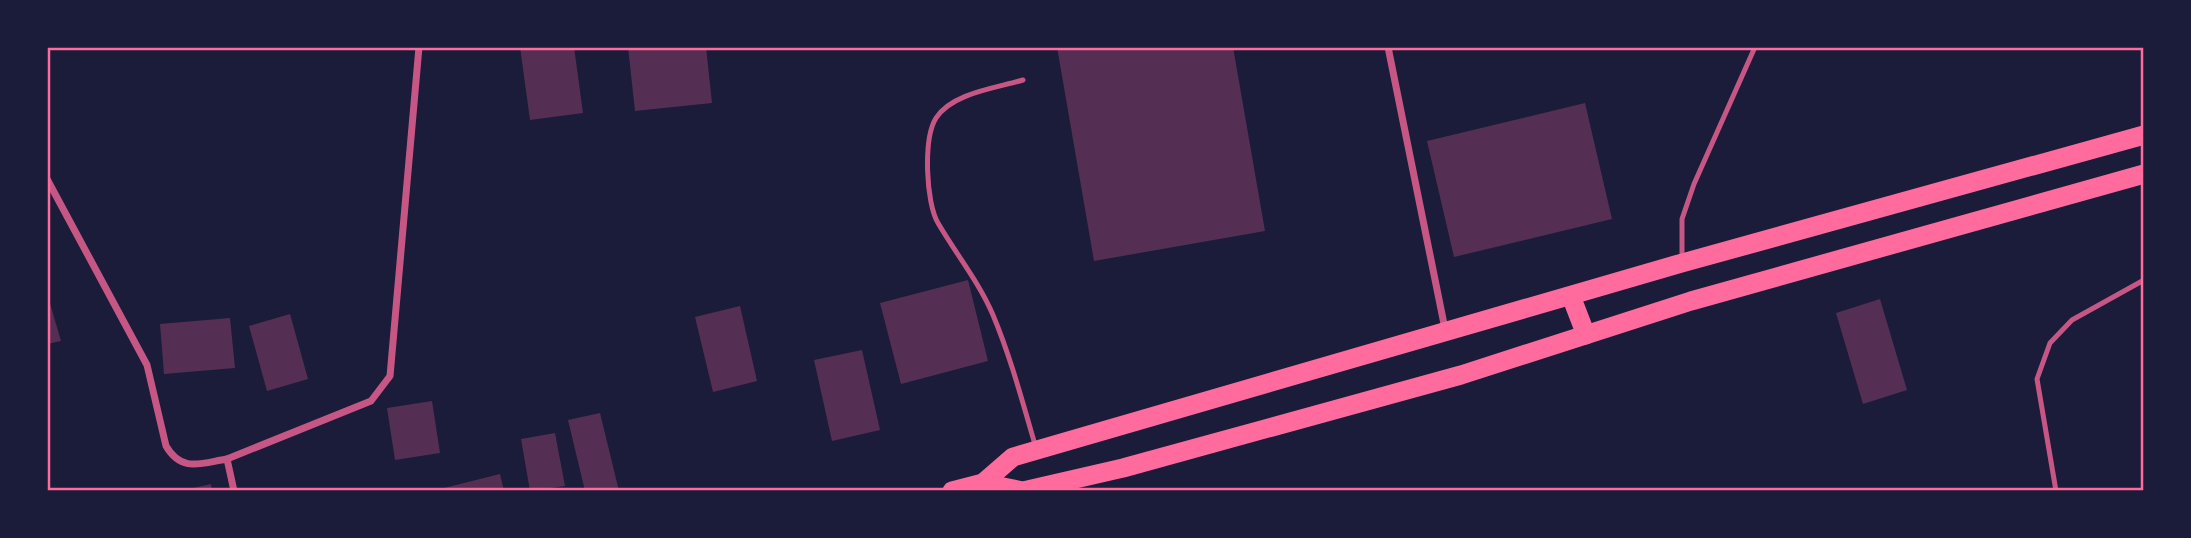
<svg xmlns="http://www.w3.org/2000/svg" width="2191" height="538" viewBox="0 0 2191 538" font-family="Jost,sans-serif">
<rect width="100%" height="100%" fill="#1b1b3a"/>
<!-- building -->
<g fill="#542f53">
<polygon points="520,47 574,47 583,113 530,120"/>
<polygon points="628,47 706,47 712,103 635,111"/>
<polygon points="1057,47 1233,47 1265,231 1094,261"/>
<polygon points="1585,103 1612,219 1454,257 1427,141"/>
<polygon points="968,280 988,361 901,384 880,303"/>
<polygon points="47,293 61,341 47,344"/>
<polygon points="1880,299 1907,390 1863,404 1836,313"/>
<polygon points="740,306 757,381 713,392 695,317"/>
<polygon points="290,314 308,379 267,391 249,326"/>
<polygon points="230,318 235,368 164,374 160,324"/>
<polygon points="862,350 880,430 832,441 814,360"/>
<polygon points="432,401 440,453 395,460 387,408"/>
<polygon points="600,413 619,491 585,491 568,420"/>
<polygon points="555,433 565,486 530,491 521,439"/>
<polygon points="500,474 504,491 436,491 436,490"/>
<polygon points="211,484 212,491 185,491 185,490"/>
</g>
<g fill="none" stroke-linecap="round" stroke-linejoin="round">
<!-- service -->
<g stroke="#c65784" stroke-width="5">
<path d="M1023,80c-27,8 -71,13 -87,38 -13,21 -10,85 2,105 18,31 41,59 55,92 18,43 30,89 43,133"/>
<polyline points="1682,260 1682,219 1694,184 1755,47"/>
<polyline points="2056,491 2037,379 2050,343 2072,320 2144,280"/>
</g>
<!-- minor -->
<g stroke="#c65784" stroke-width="7">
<polyline points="1388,47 1445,329"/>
<path d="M47,179l100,186 19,81c16,27 35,17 61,13"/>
<polyline points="234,491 227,459 371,401 390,376 419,47"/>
</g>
<!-- trunk -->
<g stroke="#ff6b9d" stroke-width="19">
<polyline points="1571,296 1586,335"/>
<polyline points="983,483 1023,491 1123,468 1461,375 1691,301 2144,174"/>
<polyline points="952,491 983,483 1013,457 1682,263 2144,135"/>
</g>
</g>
<!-- border -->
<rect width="2191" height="538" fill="none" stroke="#1b1b3a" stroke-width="98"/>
<rect x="49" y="49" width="2093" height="440" fill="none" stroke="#ff6b9d" stroke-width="2.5"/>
</svg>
